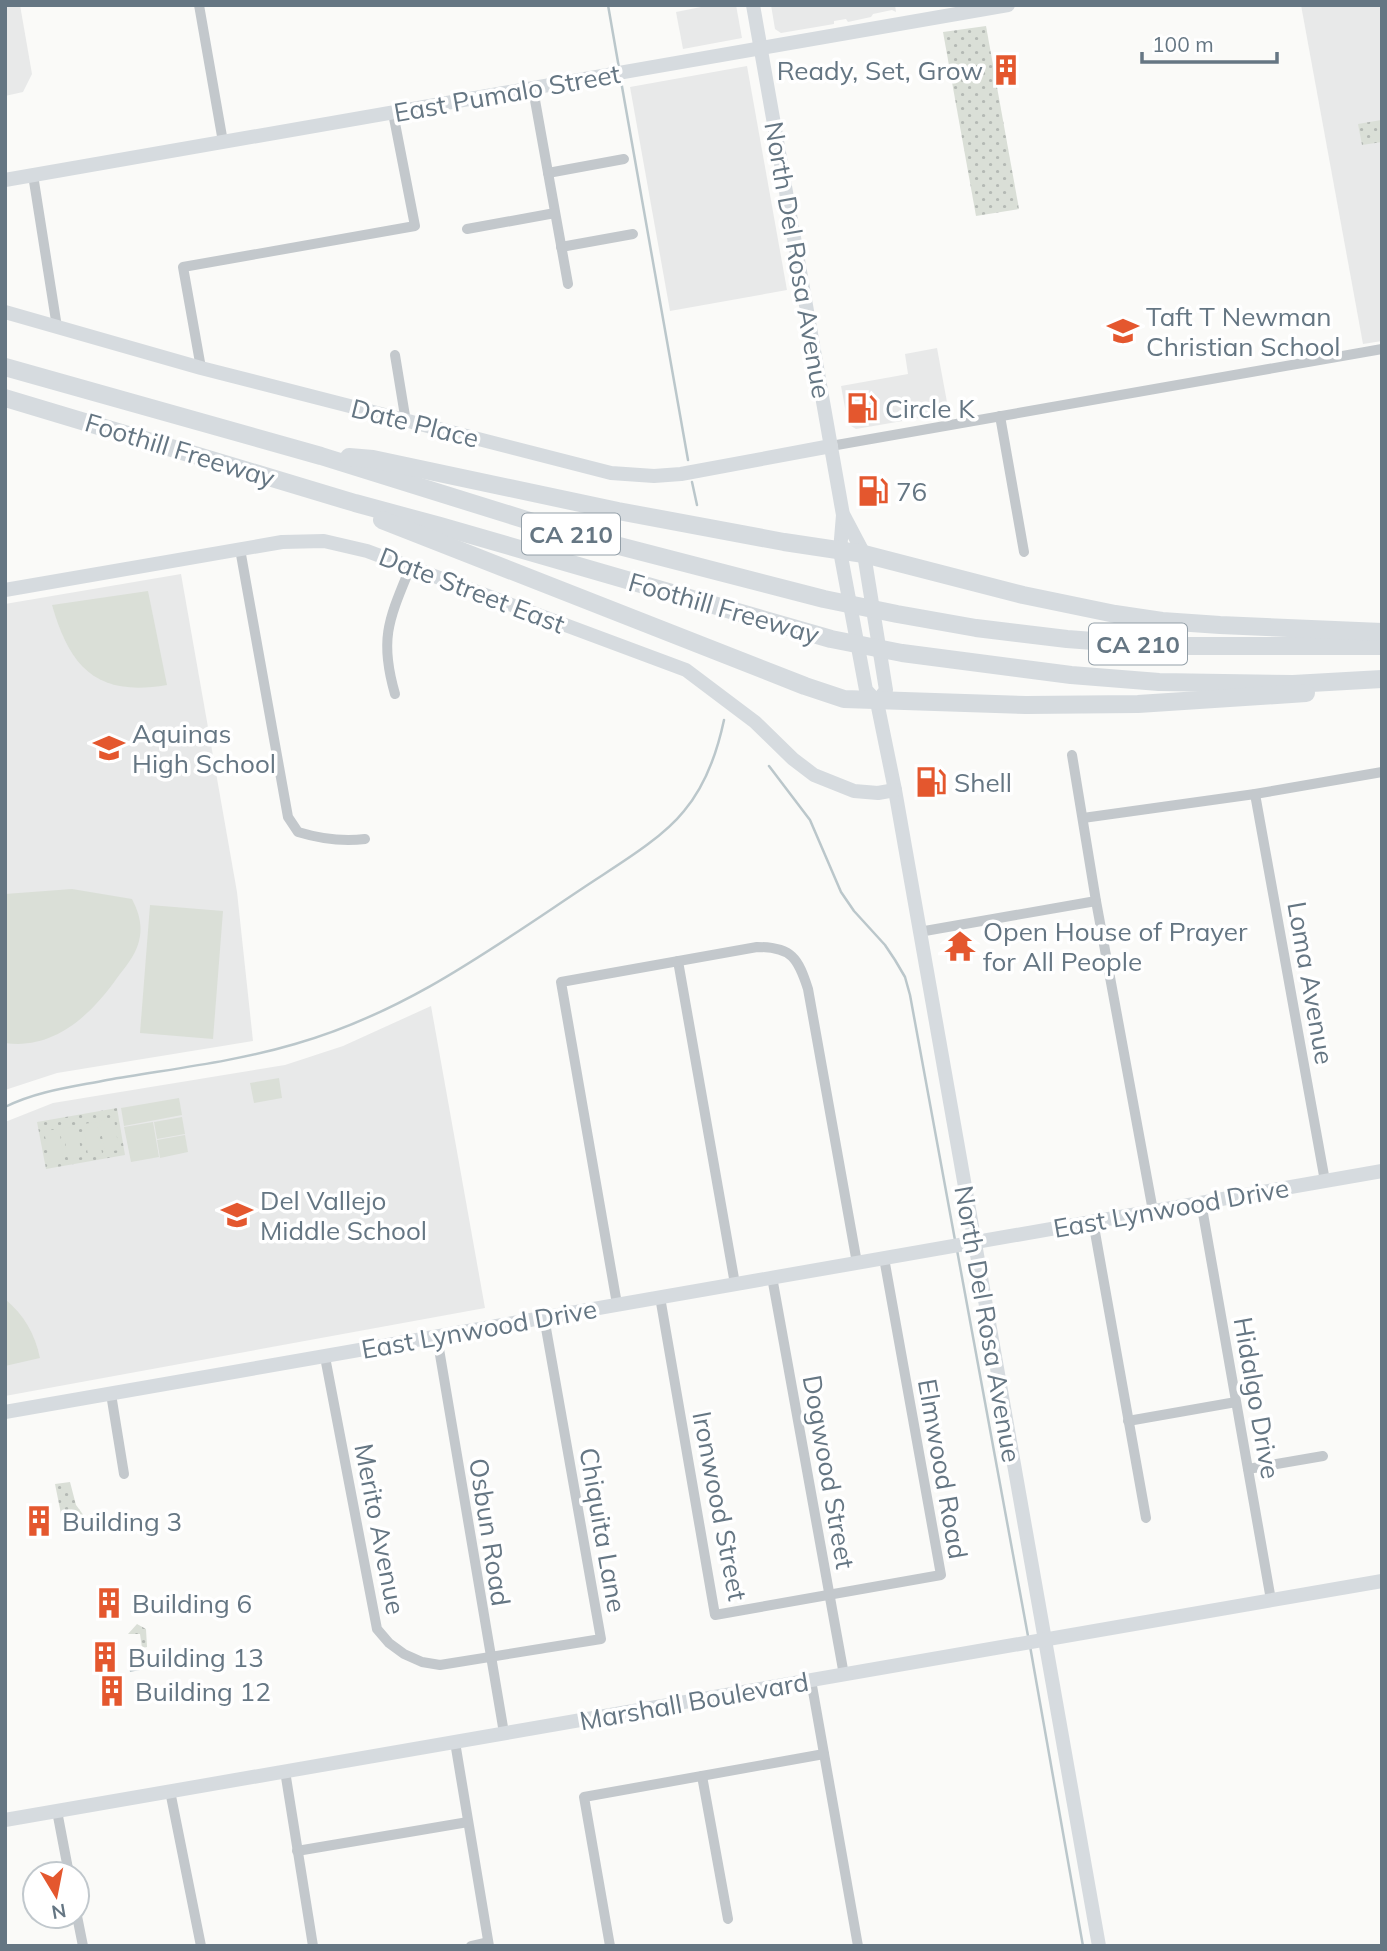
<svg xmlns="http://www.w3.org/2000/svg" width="1387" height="1951" viewBox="0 0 1387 1951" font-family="Mulish,sans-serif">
<defs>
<pattern id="green-dots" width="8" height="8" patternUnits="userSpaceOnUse" patternTransform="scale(1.75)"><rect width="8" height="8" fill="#dadfd7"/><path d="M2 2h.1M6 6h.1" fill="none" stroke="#b4b9b4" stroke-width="1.8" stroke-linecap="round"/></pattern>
<pattern id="water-waves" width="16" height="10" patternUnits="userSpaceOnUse" patternTransform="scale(1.75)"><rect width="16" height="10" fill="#bbc7cb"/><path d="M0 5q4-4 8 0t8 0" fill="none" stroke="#9ca6aa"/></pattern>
</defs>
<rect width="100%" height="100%" fill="#fafaf8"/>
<!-- built -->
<g fill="#e8e9e9">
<polygon points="5,5 20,5 32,74 23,92 5,96"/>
<polygon points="711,5 736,5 742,38 683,49 676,12"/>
<polygon points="771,5 895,5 896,12 892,10 873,14 871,17 848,22 846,19 834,21 834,24 781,33 775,29"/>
<polygon points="1301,5 1382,5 1382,341 1363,344"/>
<polygon points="747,66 787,290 670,311 630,87"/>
<polygon points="937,348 949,413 856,429 848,424 841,386 908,374 905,354"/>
<polygon points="181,574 237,892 253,1041 57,1073 5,1090 5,604"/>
<polygon points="431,1006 485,1308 5,1396 5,1122 53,1103 285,1065 343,1046"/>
</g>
<!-- green -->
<g fill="url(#green-dots)">
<polygon points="986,26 1019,209 976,216 943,32"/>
<polygon points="1381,120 1382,142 1362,145 1358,124"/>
<polygon points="117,1108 125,1155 46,1169 37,1122"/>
<polygon points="70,1482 76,1505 90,1524 87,1528 76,1526 70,1530 69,1523 63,1524 55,1484"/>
<polygon points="137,1624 146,1629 147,1647 142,1648 140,1634 128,1634"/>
</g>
<!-- pitch -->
<g fill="#dadfd7">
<path d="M148,591l19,94c-70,12 -97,-17 -115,-80z"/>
<path d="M72,889l60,10c6,12 10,23 8,37 -2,16 -13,29 -23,42 -26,37 -63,72 -112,65v-149z"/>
<polygon points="150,905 223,911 213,1039 140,1033"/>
<polygon points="279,1078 282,1098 254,1103 250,1083"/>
<polygon points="179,1098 182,1115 124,1126 121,1108"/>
<polygon points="182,1117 185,1134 157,1139 154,1122"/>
<polygon points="114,1119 119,1150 105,1152 99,1121"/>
<polygon points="97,1122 102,1153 88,1155 83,1124"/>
<polygon points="153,1122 159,1157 131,1162 124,1127"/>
<polygon points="77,1126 82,1157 68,1159 63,1129"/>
<polygon points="59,1129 64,1160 50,1162 44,1131"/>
<polygon points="185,1135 188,1152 160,1158 157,1140"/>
<path d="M5,1299c19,16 30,35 35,59l-35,8z"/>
</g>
<!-- water -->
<polygon fill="url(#water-waves)" points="136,1651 140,1670 130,1672 127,1653"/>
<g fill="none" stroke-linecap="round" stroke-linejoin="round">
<!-- stream -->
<g stroke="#bbc7cb" stroke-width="2.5">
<polyline points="608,5 619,68"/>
<polyline points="621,81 688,460"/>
<polyline points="692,482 697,505"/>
<polyline points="769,766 810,820 841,892 854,911 885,945 895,960 905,977 910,995 955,1240"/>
<path d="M5,1107c32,-16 67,-20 102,-27 63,-11 127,-18 188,-36 109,-31 195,-94 288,-156 31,-21 78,-48 101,-77 22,-26 33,-58 40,-91"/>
<polyline points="957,1250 1028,1636"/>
<polyline points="1030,1646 1083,1946"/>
</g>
<!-- street -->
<g stroke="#c3c8cc" stroke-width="10">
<polyline points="199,5 223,142"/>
<polyline points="533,89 568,284"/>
<polyline points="548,173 624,159"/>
<polyline points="33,175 57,327"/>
<polyline points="467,229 555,213"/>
<polyline points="561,247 633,234"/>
<polyline points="395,355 406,422"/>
<polyline points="201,368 183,267 415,226 393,113"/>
<polyline points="1000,416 1024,552"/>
<polyline points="831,446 1382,349"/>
<path d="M240,549l48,268 10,15c23,7 43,10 67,7"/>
<path d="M395,694c-16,-55 -6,-75 15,-126"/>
<polyline points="1072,755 1096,901 1153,1211"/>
<polyline points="1255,794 1325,1181"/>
<polyline points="1083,818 1255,794 1382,772"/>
<polyline points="919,932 1096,901"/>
<polyline points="678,961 735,1284"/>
<polyline points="1201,1202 1271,1600"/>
<polyline points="1093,1221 1146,1518"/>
<polyline points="772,1277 844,1675"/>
<polyline points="660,1297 715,1615 941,1575 884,1258"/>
<path d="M617,1304l-56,-322 196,-35c35,0 41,11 51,42l49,274"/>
<polyline points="437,1337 504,1733"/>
<polyline points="325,1357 377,1629 389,1643 404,1654 422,1662 440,1665 601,1639 544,1317"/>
<polyline points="111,1394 124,1474"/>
<polyline points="1128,1421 1236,1402"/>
<polyline points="1248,1469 1323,1456"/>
<polyline points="811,1680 858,1946"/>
<polyline points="455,1742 489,1946"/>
<polyline points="285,1771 313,1946"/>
<polyline points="702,1776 728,1919"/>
<polyline points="170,1791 201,1946"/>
<polyline points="57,1811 69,1874"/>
<polyline points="297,1851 468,1822"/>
<polyline points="77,1916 83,1946"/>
<polyline points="471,1946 488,1942"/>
<polyline points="610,1946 584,1797 824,1754"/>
</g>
<!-- secondary -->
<g stroke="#d6dbdf" stroke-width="14">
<polyline points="753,5 843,515 840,551 866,690 877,702 895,790 1099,1946"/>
<polyline points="5,180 1008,5"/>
<polyline points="5,312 201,368 611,473 654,476 681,474 831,446"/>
<polyline points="844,516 864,554 886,690 877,702"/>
<polyline points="5,590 282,542 324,541 367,551 686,670 755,722 793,759 814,775 854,791 878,793 895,790"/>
<polyline points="5,1412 1382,1171"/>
<polyline points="5,1820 1382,1581"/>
</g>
<!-- highway -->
<g stroke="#d6dbdf" stroke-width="18">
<polyline points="5,367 321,456 565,532 824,599 897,614 976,628 1067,639 1159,646 1382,646"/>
<polyline points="5,398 355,503 440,526 831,639 902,653 1071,675 1159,682 1293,684 1382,679"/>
<polyline points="349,457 373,459 618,511 784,542 864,554 1023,595 1115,614 1162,621 1220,625 1382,632"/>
<polyline points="382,520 805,686 844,699 1026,705 1138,704 1306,693"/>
</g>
</g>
<!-- icons -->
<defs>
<symbol id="building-bare" viewBox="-9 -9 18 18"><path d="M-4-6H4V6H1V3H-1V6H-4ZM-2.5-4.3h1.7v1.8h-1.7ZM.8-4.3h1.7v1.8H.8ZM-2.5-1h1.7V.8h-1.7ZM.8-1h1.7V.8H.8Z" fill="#e4572e" stroke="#fff" stroke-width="2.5" paint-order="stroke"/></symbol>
<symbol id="school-bare" viewBox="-9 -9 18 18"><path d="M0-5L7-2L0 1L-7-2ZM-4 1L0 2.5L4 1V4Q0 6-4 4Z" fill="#e4572e" stroke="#fff" stroke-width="2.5" paint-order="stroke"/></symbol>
<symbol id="fuel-bare" viewBox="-9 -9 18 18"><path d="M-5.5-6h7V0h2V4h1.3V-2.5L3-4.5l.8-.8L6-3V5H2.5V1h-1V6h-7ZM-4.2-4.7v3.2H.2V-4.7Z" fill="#e4572e" stroke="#fff" stroke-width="2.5" paint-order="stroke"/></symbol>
<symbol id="temple-bare" viewBox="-9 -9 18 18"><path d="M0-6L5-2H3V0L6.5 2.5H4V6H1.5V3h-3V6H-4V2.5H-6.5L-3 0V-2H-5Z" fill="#e4572e" stroke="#fff" stroke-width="2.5" paint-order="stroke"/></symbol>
</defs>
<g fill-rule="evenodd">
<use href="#building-bare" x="984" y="48" width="44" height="44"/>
<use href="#school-bare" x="1101" y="309" width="44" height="44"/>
<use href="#fuel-bare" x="840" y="386" width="44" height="44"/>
<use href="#fuel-bare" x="851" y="469" width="44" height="44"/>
<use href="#school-bare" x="87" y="726" width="44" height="44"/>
<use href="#fuel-bare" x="909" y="760" width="44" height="44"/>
<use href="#temple-bare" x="938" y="924" width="44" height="44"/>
<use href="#school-bare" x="215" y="1193" width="44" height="44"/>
<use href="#building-bare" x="17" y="1499" width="44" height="44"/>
<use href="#building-bare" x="87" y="1581" width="44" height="44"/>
<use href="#building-bare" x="83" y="1635" width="44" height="44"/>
<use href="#building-bare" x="90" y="1669" width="44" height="44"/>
</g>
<g text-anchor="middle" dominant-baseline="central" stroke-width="7" stroke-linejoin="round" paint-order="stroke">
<!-- shield labels -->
<g fill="#fff" stroke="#939fa8" stroke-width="2">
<rect x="522" y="513.5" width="98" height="41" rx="5"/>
<rect x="1089" y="623.5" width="98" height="41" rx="5"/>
</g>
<g font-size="24" font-weight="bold" fill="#657683">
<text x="571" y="534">CA 210</text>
<text x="1138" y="644">CA 210</text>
</g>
<!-- poi labels -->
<g font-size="26" fill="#657683" stroke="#fff" text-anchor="start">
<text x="983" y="70" text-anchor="end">Ready, Set, Grow</text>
<text x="1146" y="316">Taft T Newman<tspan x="1146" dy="30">Christian School</tspan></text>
<text x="885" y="408">Circle K</text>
<text x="896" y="491">76</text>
<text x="132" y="733">Aquinas<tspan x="132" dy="30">High School</tspan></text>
<text x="954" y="782">Shell</text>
<text x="983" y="931">Open House of Prayer<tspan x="983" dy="30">for All People</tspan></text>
<text x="260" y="1200">Del Vallejo<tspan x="260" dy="30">Middle School</tspan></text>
<text x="62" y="1521">Building 3</text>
<text x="132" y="1603">Building 6</text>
<text x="128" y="1657">Building 13</text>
<text x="135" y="1691">Building 12</text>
</g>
<!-- street labels -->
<g font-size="26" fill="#657683" stroke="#fff">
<text transform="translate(507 93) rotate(-10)">East Pumalo Street</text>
<text transform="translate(798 260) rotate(80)">North Del Rosa Avenue</text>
<text transform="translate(415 423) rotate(14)">Date Place</text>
<text transform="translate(180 450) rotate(17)">Foothill Freeway</text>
<text transform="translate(472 590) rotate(21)">Date Street East</text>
<text transform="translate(724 608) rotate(16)">Foothill Freeway</text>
<text transform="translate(1311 983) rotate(80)">Loma Avenue</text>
<text transform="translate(1171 1208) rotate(-10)">East Lynwood Drive</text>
<text transform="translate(988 1324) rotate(80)">North Del Rosa Avenue</text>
<text transform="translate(479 1329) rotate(-10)">East Lynwood Drive</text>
<text transform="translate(1257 1398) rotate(80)">Hidalgo Drive</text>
<text transform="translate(943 1469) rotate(80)">Elmwood Road</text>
<text transform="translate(829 1472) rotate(80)">Dogwood Street</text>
<text transform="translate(720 1506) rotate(79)">Ironwood Street</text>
<text transform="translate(380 1529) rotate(79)">Merito Avenue</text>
<text transform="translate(603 1530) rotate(80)">Chiquita Lane</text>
<text transform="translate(490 1532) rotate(81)">Osbun Road</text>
<text transform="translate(694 1701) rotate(-10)">Marshall Boulevard</text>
</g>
</g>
<!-- border -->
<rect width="1387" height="1951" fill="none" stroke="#657683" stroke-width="14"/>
<!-- north arrow -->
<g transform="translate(56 1895) rotate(170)"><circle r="33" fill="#ffffff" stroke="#c1c8cd" stroke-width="2"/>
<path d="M0-5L12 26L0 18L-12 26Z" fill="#e4572e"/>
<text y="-10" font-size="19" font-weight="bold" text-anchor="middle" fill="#657683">N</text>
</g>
<!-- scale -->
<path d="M1142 52v10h135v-10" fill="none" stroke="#657683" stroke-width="3.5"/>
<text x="1152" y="52" font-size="21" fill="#657683" stroke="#ffffff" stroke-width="5" paint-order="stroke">100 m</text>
</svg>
